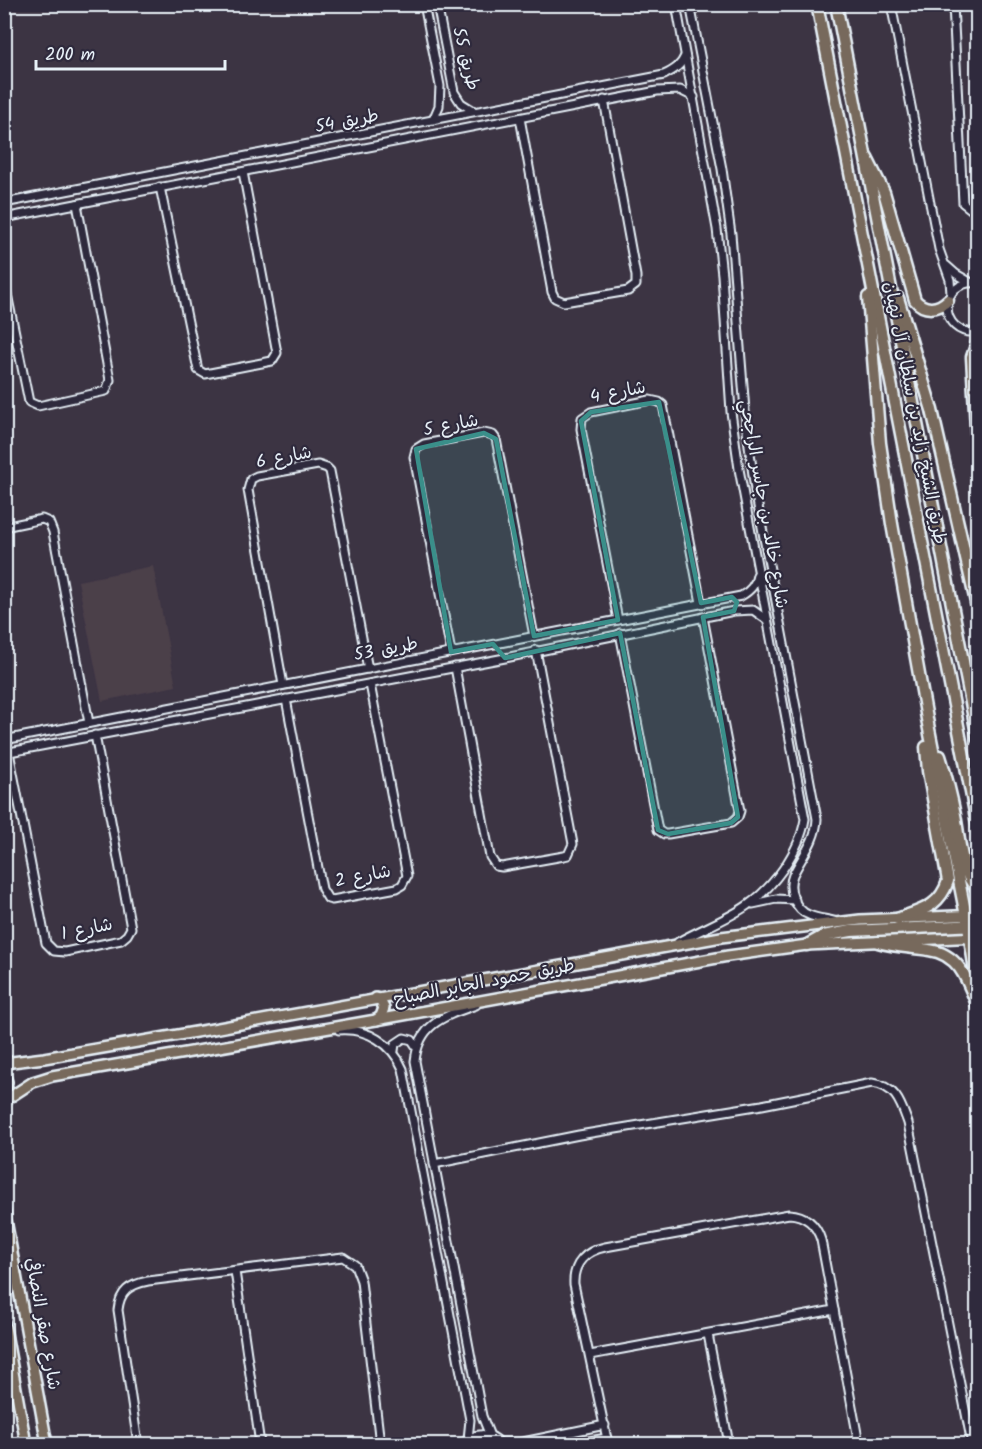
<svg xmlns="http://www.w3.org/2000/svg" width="982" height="1449" viewBox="0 0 982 1449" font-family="Kalam,'Playpen Sans Arabic',sans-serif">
<rect width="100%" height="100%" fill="#3c3443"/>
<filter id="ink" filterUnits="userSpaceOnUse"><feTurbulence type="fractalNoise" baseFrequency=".0167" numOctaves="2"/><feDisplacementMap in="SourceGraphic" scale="12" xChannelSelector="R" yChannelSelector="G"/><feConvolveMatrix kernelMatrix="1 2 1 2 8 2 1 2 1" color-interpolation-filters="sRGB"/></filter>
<g filter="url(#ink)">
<!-- built -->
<polygon fill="#4b3f4a" points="153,566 176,686 102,701 78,581"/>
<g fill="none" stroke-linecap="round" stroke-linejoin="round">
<defs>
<g id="minor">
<polyline points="424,4 440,86 439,106 433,120"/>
<polyline points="437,4 454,92 461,103 474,111"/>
<path d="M676,4l41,225 5,46 9,137 8,57 66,350c-3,19 -11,34 -22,50 -31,44 -61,49 -105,73"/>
<path d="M690,4l32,165 9,65 15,189 9,67 62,329c-1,22 -15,37 -24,56 -6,14 2,35 16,40 9,4 19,4 28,7"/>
<polyline points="891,4 939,249 950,280 951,294"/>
<polyline points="953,4 963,203 972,210 978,209"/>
<polyline points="520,118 552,292 555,298 564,302 628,291 636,285 636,276 604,100"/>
<polyline points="160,187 198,370 205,374 272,361 277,353 243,172"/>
<path d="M4,203l660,-128c10,-5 17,-9 21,-19"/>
<polyline points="4,218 657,91 680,90 694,97"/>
<polyline points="947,266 956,274 970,282"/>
<polyline points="4,279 29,402 38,406 106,391 110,380 77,204"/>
<path d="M978,283c-41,-5 -41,54 0,49"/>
<polyline points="4,527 42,519 49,522 53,532 89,723"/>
<polyline points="618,620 581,429 582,418 591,412 650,400 659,402 663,405 701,603"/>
<polyline points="620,633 658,830 664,834 668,834 731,823 738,817 740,811 703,617"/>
<polyline points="451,652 414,457 416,449 424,444 484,433 493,435 496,439 534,636"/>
<polyline points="455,667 490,857 496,866 502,867 564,856 568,855 573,844 536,650"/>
<polyline points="283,685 248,490 251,479 257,476 318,465 327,468 330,471 368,669"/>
<polyline points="286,699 322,889 328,899 332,900 397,888 402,885 407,876 370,684"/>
<path d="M4,740l737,-144c9,-5 15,-11 16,-21"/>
<polyline points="9,752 46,943 54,951 65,952 121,940 127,935 131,928 95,735"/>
<polyline points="4,753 505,658 734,611 753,610 767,620"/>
<polyline points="753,904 776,899 795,900"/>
<path d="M476,1005c-31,11 -57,18 -61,56l67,355 8,20"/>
<path d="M339,1030c28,-2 53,13 64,39l67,351 -2,19"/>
<polyline points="394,1051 395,1044 404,1038 412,1040 416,1046"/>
<path d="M434,1164l145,-29 183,-30 110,-22c24,3 29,21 36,40l64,321"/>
<polyline points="235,1271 260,1444"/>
<polyline points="708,1334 729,1444"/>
<polyline points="590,1355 834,1310"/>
<polyline points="500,1443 518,1443 605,1425"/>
<path d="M138,1444l-20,-134c2,-19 11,-25 30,-29l195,-24 12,8 6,16 19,163"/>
<path d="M463,1444c10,-12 27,-13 38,0"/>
<polyline points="571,1444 607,1438"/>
<path d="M608,1444l-34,-160c-1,-21 12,-33 31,-37l184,-33c17,1 27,10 32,26l38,204"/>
</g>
<g id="major">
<polyline points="376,998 380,1000 384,1008 381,1016 376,1020"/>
<polyline points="4,1063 44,1058 213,1029 721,937 860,920 978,915"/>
<polyline points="4,1074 7,1082 4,1098"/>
<polyline points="4,1101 33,1082 52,1076 376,1020 728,956 807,945 978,937"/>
<polyline points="4,1209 47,1444"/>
<polyline points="4,1322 26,1444"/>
</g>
<g id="highway">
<polyline points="817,4 978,828"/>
<polyline points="836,4 978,739"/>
<path d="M867,158l17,34 31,108c9,11 23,10 33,0"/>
<polyline points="868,297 880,443 892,524 927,719 968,926 978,989"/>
<polyline points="898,298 932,410 978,611"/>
<polyline points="978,340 972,357 978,465"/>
<path d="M940,756c6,19 11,39 15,59 5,25 5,57 23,75"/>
<path d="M897,919c24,-9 42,-11 51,-38l-20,-110 -2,-24"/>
<path d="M878,942c17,5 33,5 51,8 31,4 39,32 49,57"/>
<polyline points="807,945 823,936 851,931 978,925"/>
</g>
</defs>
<!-- minor casing -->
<use href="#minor" stroke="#e8f1f8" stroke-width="11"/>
<!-- major casing -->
<use href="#major" stroke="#e8f1f8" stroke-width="14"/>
<!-- highway casing -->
<use href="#highway" stroke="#e8f1f8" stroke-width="15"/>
<!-- minor -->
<use href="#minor" stroke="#2f2a3d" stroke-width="7"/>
<!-- major -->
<use href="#major" stroke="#77695c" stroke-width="9"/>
<!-- highway -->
<use href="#highway" stroke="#77695c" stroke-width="10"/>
</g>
</g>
<!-- marked area -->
<path fill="#3a8f8a" fill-opacity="0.2" stroke="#3a8f8a" stroke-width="4.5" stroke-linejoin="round" d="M659,402l42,201 31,-6 5,5 -3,9 -31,6 35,200 -7,6 -63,11 -10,-4 -38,-197 -115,25 -12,-14 -42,8 -35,-203 68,-16 12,6 38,197 84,-16 -37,-199 10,-9z"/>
<g text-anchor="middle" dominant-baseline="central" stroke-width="4.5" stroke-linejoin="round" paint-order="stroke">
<!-- street labels -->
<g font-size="18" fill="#e8f1f8" stroke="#2f2a3d">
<text transform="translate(465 59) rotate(76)">طريق 55</text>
<text transform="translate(347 122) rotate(-11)">طريق 54</text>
<text transform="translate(618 393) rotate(-11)">شارع 4</text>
<text transform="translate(914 413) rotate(79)">طريق الشيخ زايد بن سلطان آل نهيان</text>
<text transform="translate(451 426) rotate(-11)">شارع 5</text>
<text transform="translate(284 458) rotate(-11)">شارع 6</text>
<text transform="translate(763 504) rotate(80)">شارع خالد بن جاسر الراجحي</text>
<text transform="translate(386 650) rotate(-11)">طريق 53</text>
<text transform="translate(363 877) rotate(-11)">شارع 2</text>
<text transform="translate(87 930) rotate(-12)">شارع 1</text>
<text transform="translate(484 983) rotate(-11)">طريق حمود الجابر الصباح</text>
<text transform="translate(42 1324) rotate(80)">شارع صقر النصافي</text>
</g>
</g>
<!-- margin -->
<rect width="982" height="1449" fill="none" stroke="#2f2a3d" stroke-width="24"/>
<rect x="12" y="12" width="958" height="1425" fill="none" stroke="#e8f1f8" stroke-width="2" filter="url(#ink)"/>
<!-- scale -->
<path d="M36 60v9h189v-9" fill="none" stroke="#e8f1f8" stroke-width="3"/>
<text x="45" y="60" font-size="18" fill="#e8f1f8" stroke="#2f2a3d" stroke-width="4.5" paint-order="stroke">200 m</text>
</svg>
